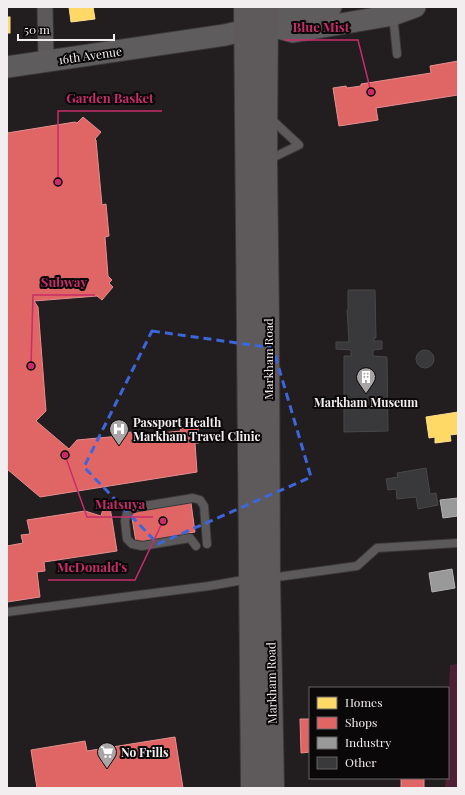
<svg xmlns="http://www.w3.org/2000/svg" width="465" height="795" viewBox="0 0 465 795" font-family="'Playfair Display',serif">
<rect width="100%" height="100%" fill="#221d1f"/>
<!-- green -->
<polygon fill="#4d2036" points="458,664 458,788 445,788 446,778 448,778 448,718 450,665"/>
<!-- homes -->
<g fill="#ffd966" stroke="#fbdf8f">
<polygon points="69,7 93,7 95,19 71,22"/>
<rect x="7" y="17" width="3" height="16"/>
<polygon points="458,412 458,434 450,435 451,441 435,443 435,437 429,438 426,417"/>
</g>
<!-- shops -->
<g fill="#e06666" stroke="#e58e8f">
<polygon points="458,61 458,95 376,108 378,120 339,126 333,88 346,86 347,88 361,86 361,84 431,73 430,66"/>
<polygon points="83,117 101,132 95,139 96,140 102,205 106,204 109,236 105,237 108,276 112,280 109,283 113,287 102,300 97,296 34,301 38,307 46,411 36,421 69,449 77,440 120,436 119,433 133,432 134,430 139,435 181,431 180,427 198,426 199,443 195,443 197,472 40,497 7,469 7,133 75,122 77,123"/>
<polygon points="191,503 195,532 189,533 189,536 153,541 153,540 136,542 131,512"/>
<polygon points="110,507 117,551 44,562 45,571 37,572 40,597 7,602 7,546 23,543 21,535 30,534 27,520 85,511 101,516 103,509"/>
<polygon points="300,719 310,719 310,752 301,753"/>
<polygon points="175,737 183,788 37,788 31,750 85,741 87,751"/>
<rect x="401" y="778" width="23" height="10"/>
</g>
<!-- industry -->
<g fill="#999" stroke="#b4b2b3">
<polygon points="458,498 458,516 443,518 440,500"/>
<polygon points="452,569 455,588 432,592 429,573"/>
</g>
<!-- building -->
<g fill="#39383a" stroke="#484849">
<polygon points="348,290 375,290 376,338 374,338 374,341 382,341 382,349 373,350 373,356 387,357 388,431 344,432 344,356 351,356 351,350 336,349 336,342 349,342 347,310 348,310"/>
<circle cx="425" cy="359" r="9"/>
<polygon points="426,468 430,494 436,493 438,505 418,509 416,497 397,499 396,489 388,490 386,479 398,477 397,473"/>
</g>
<g fill="none" stroke-linecap="round" stroke-linejoin="round">
<defs>
<g id="service">
<polyline points="393,15 397,54"/>
<polyline points="268,160 299,145 270,118"/>
<polyline points="196,546 190,538 142,546 132,544 127,539 125,521 127,513 132,508 193,498 200,500 204,506 207,544"/>
<polyline points="270,578 357,566 377,548 458,543"/>
<polyline points="7,612 209,586 249,579"/>
</g>
<polyline id="minor" points="45,7 46,62"/>
<g id="secondary">
<polyline points="267,25 293,32 393,15 415,7"/>
<polyline points="7,67 225,35 267,25 285,15 331,7"/>
</g>
<g id="primary">
<polyline points="245,7 252,788"/>
<polyline points="267,7 266,161 268,323 269,578 273,788"/>
</g>
</defs>
<!-- service casing -->
<use href="#service" stroke="#3a3738" stroke-width="10"/>
<!-- minor casing -->
<use href="#minor" stroke="#3a3738" stroke-width="17"/>
<!-- secondary casing -->
<use href="#secondary" stroke="#3a3738" stroke-width="23"/>
<!-- primary casing -->
<use href="#primary" stroke="#3a3738" stroke-width="24"/>
<!-- service -->
<use href="#service" stroke="#5c595a" stroke-width="8"/>
<!-- minor -->
<use href="#minor" stroke="#5c595a" stroke-width="15"/>
<!-- secondary -->
<use href="#secondary" stroke="#5e5c5d" stroke-width="21"/>
<!-- primary -->
<use href="#primary" stroke="#5e5a5b" stroke-width="22"/>
</g>
<!-- marked area -->
<path fill="none" stroke="#3d66db" stroke-width="3" stroke-dasharray="8 5" stroke-linejoin="round" d="M152,331l121,17 38,129 -153,67 -74,-77z"/>
<!-- icons -->
<defs>
<symbol id="building-pin" viewBox="-11 -11 22 30"><path d="M0 17L-7.5 6A9.5 9.5 0 1 1 7.5 6Z" fill="#a9a4a6" stroke="#0a0809"/><path d="M-4-6H4V6H1V3H-1V6H-4ZM-2.5-4.3h1.7v1.8h-1.7ZM.8-4.3h1.7v1.8H.8ZM-2.5-1h1.7V.8h-1.7ZM.8-1h1.7V.8H.8Z" fill="#fff"/></symbol>
<symbol id="hospital-pin" viewBox="-11 -11 22 30"><path d="M0 17L-7.5 6A9.5 9.5 0 1 1 7.5 6Z" fill="#a9a4a6" stroke="#0a0809"/><path d="M-5-5h3v3.5h4V-5h3V5h-3V1.5h-4V5h-3Z" fill="#fff"/></symbol>
<symbol id="supermarket-pin" viewBox="-11 -11 22 30"><path d="M0 17L-7.5 6A9.5 9.5 0 1 1 7.5 6Z" fill="#a9a4a6" stroke="#0a0809"/><path d="M-6-5.5h2.5l.6 2H6L4.5 2H-2.5L-4.4-4H-6ZM-1.5 3.2a1.3 1.3 0 1 0 .1 0ZM3 3.2a1.3 1.3 0 1 0 .1 0Z" fill="#fff"/></symbol>
</defs>
<g fill-rule="evenodd">
<use href="#building-pin" x="355" y="366" width="22" height="30"/>
<use href="#hospital-pin" x="108" y="418" width="22" height="30"/>
<use href="#supermarket-pin" x="96" y="741" width="22" height="30"/>
</g>
<g text-anchor="middle" dominant-baseline="central" stroke-width="4" stroke-linejoin="round" paint-order="stroke">
<!-- street labels -->
<g font-size="12" fill="#f2edef" stroke="#0a0809">
<text transform="translate(90 55) rotate(-8)">16th Avenue</text>
<text transform="translate(268 359) rotate(-90)">Markham Road</text>
<text transform="translate(271 683) rotate(-91)">Markham Road</text>
</g>
<!-- poi labels -->
<g font-size="12" font-weight="bold" fill="#f2edef" stroke="#0a0809" text-anchor="start">
<text x="366" y="402" text-anchor="middle">Markham Museum</text>
<text x="133" y="422">Passport Health<tspan x="133" dy="14">Markham Travel Clinic</tspan></text>
<text x="121" y="752">No Frills</text>
</g>
</g>
<!-- callouts -->
<path fill="none" stroke="#c72d6a" stroke-width="1.5" d="M371 92L358 40H285M58 182L58 111H162M31 366L33 295H95M65 455L87 517H153M163 521L135 580H48"/>
<g fill="#c72d6a" stroke="#0a0809" stroke-width="1.5">
<circle cx="371" cy="92" r="4"/>
<circle cx="58" cy="182" r="4"/>
<circle cx="31" cy="366" r="4"/>
<circle cx="65" cy="455" r="4"/>
<circle cx="163" cy="521" r="4"/>
</g>
<g font-size="13" text-anchor="middle" font-weight="bold" fill="#c72d6a" stroke="#0a0809" stroke-width="4" stroke-linejoin="round" paint-order="stroke">
<text x="321" y="32">Blue Mist</text>
<text x="110" y="103">Garden Basket</text>
<text x="64" y="287">Subway</text>
<text x="120" y="509">Matsuya</text>
<text x="92" y="572">McDonald's</text>
</g>
<!-- border -->
<rect width="465" height="795" fill="none" stroke="#f2edef" stroke-width="16"/>
<!-- legend -->
<rect x="309" y="687" width="140" height="92" fill="#0a0809" stroke="#676465"/>
<rect x="317" y="697" width="20" height="12" fill="#ffd966" stroke="#676465"/>
<text x="345" y="707" font-size="12" fill="#f2edef">Homes</text>
<rect x="317" y="717" width="20" height="12" fill="#e06666" stroke="#676465"/>
<text x="345" y="727" font-size="12" fill="#f2edef">Shops</text>
<rect x="317" y="737" width="20" height="12" fill="#999999" stroke="#676465"/>
<text x="345" y="747" font-size="12" fill="#f2edef">Industry</text>
<rect x="317" y="757" width="20" height="12" fill="#39383a" stroke="#676465"/>
<text x="345" y="767" font-size="12" fill="#f2edef">Other</text>
<!-- scale -->
<path d="M18 34v6h96v-6" fill="none" stroke="#f2edef" stroke-width="2"/>
<text x="24" y="34" font-size="12" fill="#f2edef" stroke="#0a0809" stroke-width="3" paint-order="stroke">50 m</text>
</svg>
